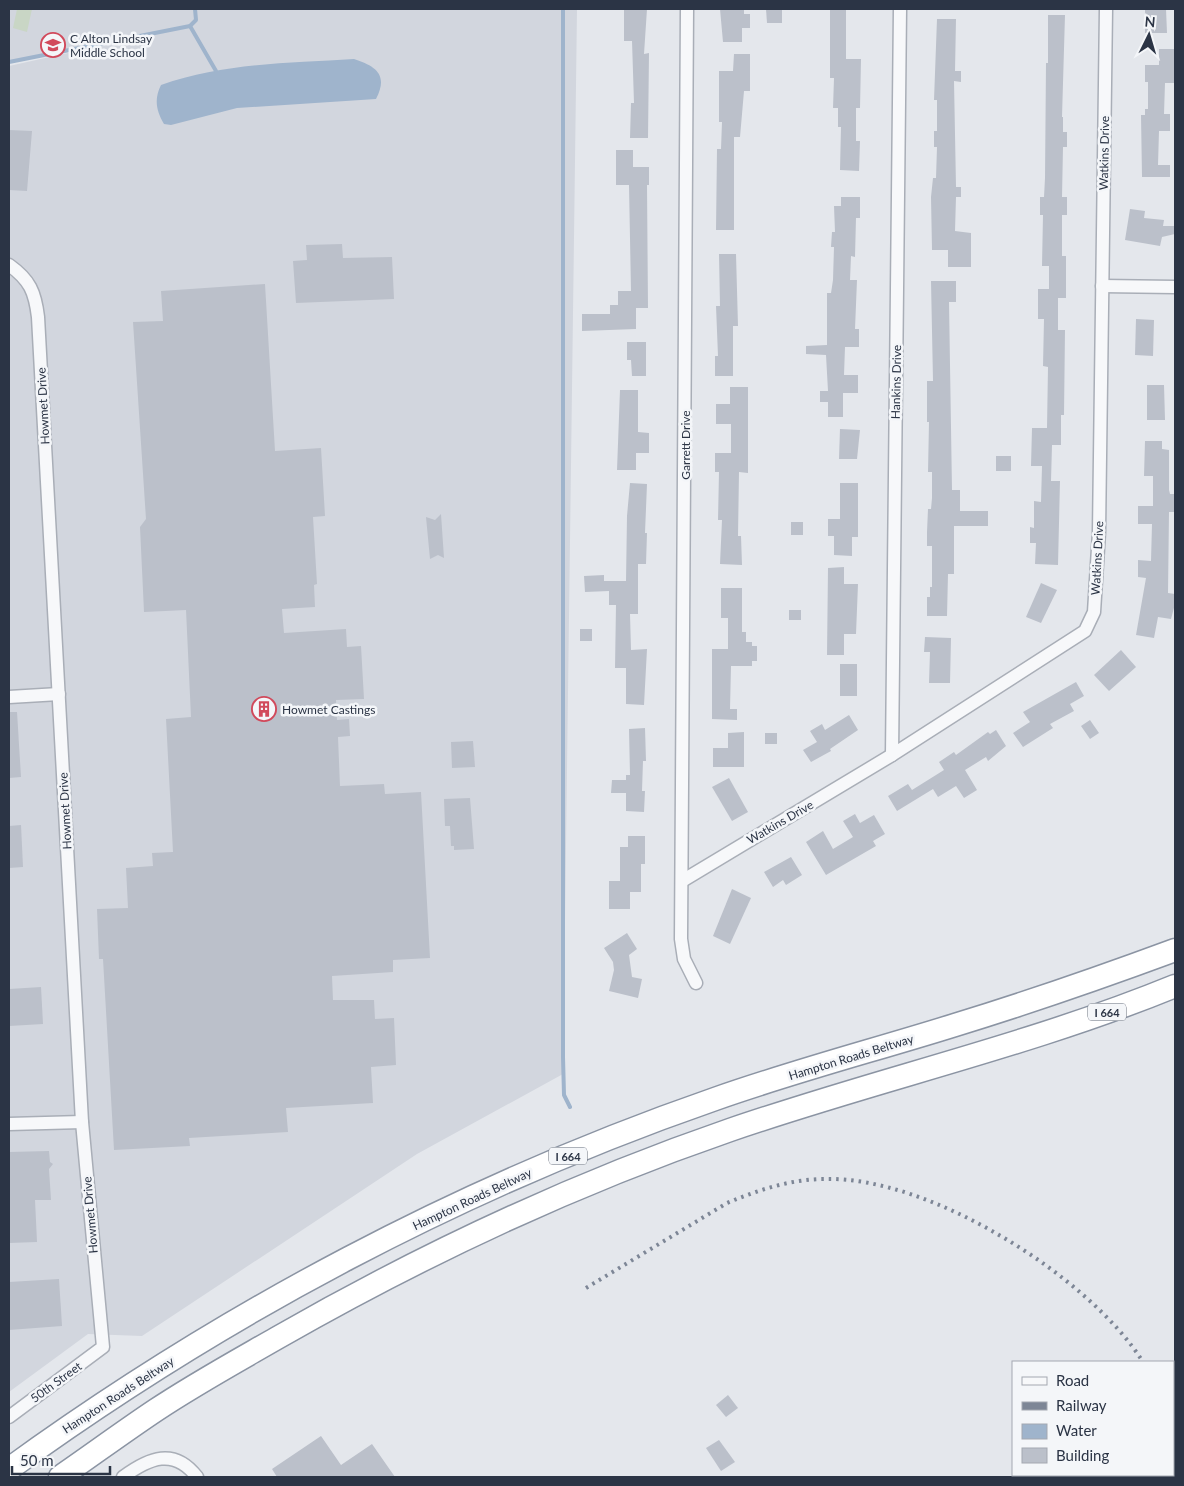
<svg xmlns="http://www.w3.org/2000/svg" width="1184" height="1486" viewBox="0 0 1184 1486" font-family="Lato,sans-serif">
<rect width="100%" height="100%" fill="#e4e7ec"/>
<!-- built -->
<polygon fill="#d2d6de" points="9,9 577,9 563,1074 417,1154 142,1336 88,1334 9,1392 9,66 149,35 9,63"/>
<!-- green -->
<polygon fill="#c9d6c5" points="17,9 32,9 27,32 13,28"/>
<!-- water -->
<path fill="#9fb4cc" d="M354,59c21,7 35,15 22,40l-139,9 -66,17 -7,-1c-8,-14 -10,-25 -3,-39 63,-22 128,-22 193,-26z"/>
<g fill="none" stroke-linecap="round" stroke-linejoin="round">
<!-- stream -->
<g stroke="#9fb4cc" stroke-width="4">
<polyline points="563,9 563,1057 564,1095 570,1107"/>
<polyline points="190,26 216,71"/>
<polyline points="9,62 190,26 196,20 195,9"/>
</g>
</g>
<!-- building -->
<g fill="#bbc0ca">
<polygon points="624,9 647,9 644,54 649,53 648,138 630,138 631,103 634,103 632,41 624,41"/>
<polygon points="720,9 744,9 744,14 750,14 750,28 742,28 742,42 723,42"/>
<polygon points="766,9 782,9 782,23 767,23"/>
<polygon points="830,9 846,9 846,59 861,59 860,108 856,108 856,141 860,141 859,171 840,170 841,127 838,127 838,108 833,108 834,78 830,78"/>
<polygon points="1145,9 1166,9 1167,33 1145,33"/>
<polygon points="1048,15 1065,15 1062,117 1063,117 1063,132 1067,132 1067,147 1063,147 1062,197 1067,197 1067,215 1062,215 1062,256 1066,256 1066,298 1058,298 1058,330 1065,330 1064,415 1061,415 1061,445 1052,445 1051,481 1060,481 1058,565 1035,564 1036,543 1030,543 1030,527 1034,528 1034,501 1041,502 1042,466 1031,466 1032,428 1047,428 1048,367 1043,366 1044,319 1038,319 1038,289 1049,289 1049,266 1042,266 1043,215 1040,215 1040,197 1044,197 1045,178 1046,63 1048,63"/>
<polygon points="937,19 956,19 955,71 961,71 961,82 954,81 956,187 961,187 961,197 956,197 955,231 971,233 971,267 948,267 948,250 932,250 931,197 933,178 936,178 937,147 934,147 934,131 937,131 937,100 934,100"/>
<polygon points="1159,49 1175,49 1175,83 1165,83 1164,114 1170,114 1170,131 1159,131 1158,165 1170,165 1170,177 1142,177 1141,115 1145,115 1145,109 1148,109 1148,82 1145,82 1145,65 1159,65"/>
<polygon points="734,54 750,54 750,91 744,91 740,137 734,137 734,230 716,230 717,149 721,149 722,122 719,122 719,71 733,71"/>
<polygon points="9,130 32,131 27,191 9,190"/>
<polygon points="616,150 633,150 633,167 649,167 649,185 647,185 648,308 636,308 636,329 582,331 582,314 610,314 610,305 618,305 618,291 631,291 629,185 616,185"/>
<polygon points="841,197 860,197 860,218 856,218 855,257 851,256 850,280 857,280 855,329 859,329 859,347 845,347 844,375 858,375 858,393 843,393 843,417 828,417 828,402 820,402 820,391 828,391 826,355 806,354 806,346 827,345 827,293 831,293 833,280 834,247 831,247 832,232 835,232 834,206 841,206"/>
<polygon points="1130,209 1145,211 1144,218 1164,220 1163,226 1175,226 1175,234 1162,237 1160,246 1125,240"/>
<polygon points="342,244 343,258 392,257 394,299 296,303 293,261 307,260 306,245"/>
<polygon points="719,254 736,254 738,326 733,326 733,376 715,376 715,356 718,356 716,306 720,306"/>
<polygon points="931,281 956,281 956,302 949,302 952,490 960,490 960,511 988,511 988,526 954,526 954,574 948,574 947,616 927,616 927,597 930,597 930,587 932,587 932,546 927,546 927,532 928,509 931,509 932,498 932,472 928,472 929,422 927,422 927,381 933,381"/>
<polygon points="265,284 275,451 321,448 325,516 313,517 317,584 314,585 315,607 282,609 284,633 346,629 347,647 361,646 364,699 336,700 337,720 349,719 350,736 338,737 340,786 384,784 385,794 421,792 430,958 393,960 393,972 332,976 333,1000 374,1000 375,1019 394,1018 396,1065 371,1067 373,1103 286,1108 288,1132 189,1138 190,1146 114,1150 103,959 99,959 97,909 128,908 126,868 153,866 152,853 173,852 166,719 191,717 186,610 144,612 140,527 146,519 133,322 163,321 161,291"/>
<polygon points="1136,319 1154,320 1153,356 1135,355"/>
<polygon points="627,342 646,342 646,376 632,376 631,360 627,360"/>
<polygon points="1147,385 1164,385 1165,420 1147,420"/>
<polygon points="730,387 748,387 748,473 739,472 738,536 741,536 742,565 720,564 722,520 718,520 719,472 715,472 715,453 731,453 731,424 716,424 716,404 730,404"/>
<polygon points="620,390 638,390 638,432 649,433 649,453 636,453 636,470 617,470"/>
<polygon points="840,429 860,430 857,459 839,459"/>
<polygon points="1145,441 1162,441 1162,449 1169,450 1169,490 1170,494 1175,494 1175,512 1169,512 1168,593 1175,594 1175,604 1171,619 1158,617 1154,638 1136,635 1146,578 1138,577 1138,560 1151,561 1152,524 1138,524 1138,506 1153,506 1153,476 1144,476"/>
<rect x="996" y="456" width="15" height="15"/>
<polygon points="630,483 647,484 645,533 647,533 646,564 638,564 638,614 630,614 631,650 647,649 644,705 626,704 626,668 615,668 616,605 609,605 609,591 585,592 584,576 604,575 604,581 626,581 627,516"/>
<polygon points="840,483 858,483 858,537 852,537 852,556 834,555 834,536 828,536 828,519 840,519"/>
<polygon points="441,514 444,558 438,555 430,559 426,517 435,520"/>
<rect x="791" y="522" width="12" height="13"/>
<polygon points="844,567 844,584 858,584 856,634 844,634 844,655 827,655 828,568"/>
<polygon points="1041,583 1057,590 1041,623 1026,617"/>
<polygon points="721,588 742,588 742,632 746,632 746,642 752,642 752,646 757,646 757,661 752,661 752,666 731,666 730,709 737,709 737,720 712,719 712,649 728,649 728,618 721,618"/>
<rect x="789" y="610" width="12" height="10"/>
<rect x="580" y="629" width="12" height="12"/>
<polygon points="925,637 951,638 950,683 929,683 930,652 924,652"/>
<polygon points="1121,650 1136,667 1109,691 1094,675"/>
<rect x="840" y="664" width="17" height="32"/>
<polygon points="1076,682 1084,696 1070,704 1074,711 1050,724 1053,728 1023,747 1013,733 1030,722 1023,712"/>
<polygon points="9,712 17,712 21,777 9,778"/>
<polygon points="849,715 858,730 830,749 831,751 811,762 803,750 817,742 810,731 822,724 825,730"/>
<polygon points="1090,720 1099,733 1090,739 1081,726"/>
<polygon points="645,728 646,761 643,761 642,791 645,791 644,812 626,811 626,793 611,793 612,780 626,780 626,775 630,775 629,729"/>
<polygon points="996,730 1006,746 988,761 986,757 965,770 977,790 964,798 956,786 938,797 933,789 897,811 888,796 908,784 912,790 944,770 939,762 954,752 956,755 988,732 990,734"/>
<polygon points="744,732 744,767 713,767 713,748 728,748 728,733"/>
<rect x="765" y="733" width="12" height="11"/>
<polygon points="473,741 475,767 452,768 451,742"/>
<polygon points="729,778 748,812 732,821 712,787"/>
<polygon points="470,798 474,849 454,850 454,846 451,846 450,826 445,826 444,799"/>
<polygon points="855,814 860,823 874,815 885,834 873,841 876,846 826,875 806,842 823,831 833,849 853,837 843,821"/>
<polygon points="21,825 23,867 9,868 9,826"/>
<polygon points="628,836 645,836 645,864 641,864 641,892 630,892 630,909 609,909 609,881 620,881 620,847 628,847"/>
<polygon points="791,857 802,875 786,885 783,880 773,887 764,872"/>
<polygon points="732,889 751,898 730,944 713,936"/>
<polygon points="627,933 637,949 629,955 632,977 642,979 638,998 609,991 614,970 613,962 604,948"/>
<polygon points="41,987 43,1024 9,1026 9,989"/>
<polygon points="49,1151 50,1162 53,1164 49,1169 51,1200 35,1200 37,1242 9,1243 9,1152"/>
<polygon points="59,1279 62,1326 9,1330 9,1282"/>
<polygon points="728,1395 738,1408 726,1417 716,1405"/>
<polygon points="321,1436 341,1465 372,1444 395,1477 277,1477 272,1469"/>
<polygon points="719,1440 735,1462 721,1471 706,1448"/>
</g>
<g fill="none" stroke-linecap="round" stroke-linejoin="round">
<defs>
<g id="street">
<polyline points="687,9 681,939 684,959 696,983"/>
<path d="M9,265c21,15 26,27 29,52l44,805 21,225 -94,70"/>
<polyline points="1102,286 1175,287"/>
<polyline points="9,697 59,694"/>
<polyline points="892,755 900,9"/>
<polyline points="682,881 892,755 1085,631 1094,612 1099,532 1106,9"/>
<polyline points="9,1124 82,1122"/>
<path d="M123,1477c26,-19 51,-30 74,0"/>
</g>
<g id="highway">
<path d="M9,1469c215,-156 455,-283 706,-370 79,-28 160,-49 240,-74 75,-23 147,-48 220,-75"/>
<path d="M60,1477c32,-22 63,-45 96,-67 39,-26 81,-49 121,-72 145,-83 296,-154 453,-208 148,-51 301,-85 445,-144"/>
</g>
</defs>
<!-- street casing -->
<use href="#street" stroke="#a9aeb7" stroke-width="15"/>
<!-- highway casing -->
<use href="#highway" stroke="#8b94a3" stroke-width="25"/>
<!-- street -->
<use href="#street" stroke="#f7f8fa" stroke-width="12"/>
<!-- highway -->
<use href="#highway" stroke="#fff" stroke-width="22"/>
<!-- rail -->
<g stroke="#7d8696" stroke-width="4" stroke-dasharray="2.5 5" stroke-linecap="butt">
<path d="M586,1288l141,-85c31,-13 64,-24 98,-24 104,-3 264,97 318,183"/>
<polyline points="1173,1447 1175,1461"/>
</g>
</g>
<!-- icons -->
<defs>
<symbol id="school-ring" viewBox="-11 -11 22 22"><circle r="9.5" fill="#f4f6f9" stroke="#d1495b" stroke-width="1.5"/><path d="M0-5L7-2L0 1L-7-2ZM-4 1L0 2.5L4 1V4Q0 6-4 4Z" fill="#d1495b"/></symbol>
<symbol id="building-ring" viewBox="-11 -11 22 22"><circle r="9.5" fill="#f4f6f9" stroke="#d1495b" stroke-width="1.5"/><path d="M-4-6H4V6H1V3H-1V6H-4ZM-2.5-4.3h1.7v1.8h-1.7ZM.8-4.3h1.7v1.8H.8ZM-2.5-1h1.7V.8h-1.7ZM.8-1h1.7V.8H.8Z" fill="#d1495b"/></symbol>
</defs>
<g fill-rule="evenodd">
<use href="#school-ring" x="39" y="31" width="28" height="28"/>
<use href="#building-ring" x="250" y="695" width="28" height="28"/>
</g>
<g text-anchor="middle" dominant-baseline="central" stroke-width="5" stroke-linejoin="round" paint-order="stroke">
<!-- shield labels -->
<g fill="#f4f6f9" stroke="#676e7b" stroke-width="1">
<rect x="1088" y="1003.5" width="38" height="17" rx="4"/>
<rect x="549" y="1147.5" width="38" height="17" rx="4"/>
</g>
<g font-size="11" font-weight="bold" fill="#2b3445">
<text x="1107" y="1012">I 664</text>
<text x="568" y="1156">I 664</text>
</g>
<!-- poi labels -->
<g font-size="12" fill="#2b3445" stroke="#f4f6f9" text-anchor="start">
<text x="70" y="38">C Alton Lindsay<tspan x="70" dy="14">Middle School</tspan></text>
<text x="282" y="709">Howmet Castings</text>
</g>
<!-- street labels -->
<g font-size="12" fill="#2b3445" stroke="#f4f6f9">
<text transform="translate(1104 153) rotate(-89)">Watkins Drive</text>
<text transform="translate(896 382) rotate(-89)">Hankins Drive</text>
<text transform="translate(43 406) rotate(-93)">Howmet Drive</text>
<text transform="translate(685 445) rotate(-90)">Garrett Drive</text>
<text transform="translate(1097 558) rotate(-87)">Watkins Drive</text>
<text transform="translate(65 811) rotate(-93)">Howmet Drive</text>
<text transform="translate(780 822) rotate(-30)">Watkins Drive</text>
<text transform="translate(851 1057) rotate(-17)">Hampton Roads Beltway</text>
<text transform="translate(472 1199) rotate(-25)">Hampton Roads Beltway</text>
<text transform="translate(90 1215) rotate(-95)">Howmet Drive</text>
<text transform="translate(56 1382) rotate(-36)">50th Street</text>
<text transform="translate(118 1395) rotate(-33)">Hampton Roads Beltway</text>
</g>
</g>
<!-- border -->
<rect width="1184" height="1486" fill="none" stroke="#2b3445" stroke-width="20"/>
<!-- legend -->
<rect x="1012" y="1361" width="162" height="115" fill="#f4f6f9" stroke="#a4a8b1"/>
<rect x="1022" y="1377" width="25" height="8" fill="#f7f8fa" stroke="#a4a8b1"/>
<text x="1056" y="1386" font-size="15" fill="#2b3445">Road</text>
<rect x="1022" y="1402" width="25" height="8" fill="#7d8696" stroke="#a4a8b1"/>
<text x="1056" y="1411" font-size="15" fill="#2b3445">Railway</text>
<rect x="1022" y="1424" width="25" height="15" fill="#9fb4cc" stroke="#a4a8b1"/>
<text x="1056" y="1436" font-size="15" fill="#2b3445">Water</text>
<rect x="1022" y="1448" width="25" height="15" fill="#bbc0ca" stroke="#a4a8b1"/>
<text x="1056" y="1461" font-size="15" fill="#2b3445">Building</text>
<!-- north arrow -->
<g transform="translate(1149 35) rotate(5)" stroke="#f4f6f9" stroke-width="4" paint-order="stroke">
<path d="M0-4L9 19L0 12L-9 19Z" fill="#2b3445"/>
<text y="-8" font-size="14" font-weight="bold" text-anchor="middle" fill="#2b3445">N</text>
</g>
<!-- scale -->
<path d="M12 1466v8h98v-8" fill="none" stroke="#2b3445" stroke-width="2.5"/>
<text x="20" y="1466" font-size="15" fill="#2b3445" stroke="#f4f6f9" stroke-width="4" paint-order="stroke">50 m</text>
</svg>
